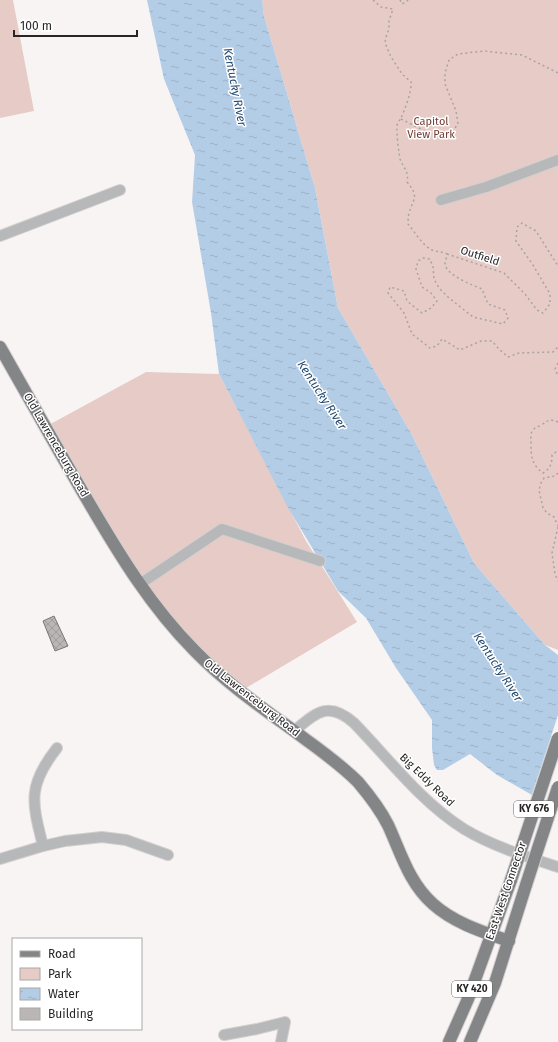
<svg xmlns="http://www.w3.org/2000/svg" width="558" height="1042" viewBox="0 0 558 1042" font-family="'Fira Sans',sans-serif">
<defs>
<pattern id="water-ripples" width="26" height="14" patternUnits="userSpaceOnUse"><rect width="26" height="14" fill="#b4cde7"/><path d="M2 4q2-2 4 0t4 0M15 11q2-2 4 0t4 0" fill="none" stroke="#9bb0c6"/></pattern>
<pattern id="building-cross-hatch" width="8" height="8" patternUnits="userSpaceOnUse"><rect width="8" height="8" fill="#bab6b5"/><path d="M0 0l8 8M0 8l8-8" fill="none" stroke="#a09c9c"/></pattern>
</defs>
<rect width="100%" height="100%" fill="#f9f4f4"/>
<!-- green -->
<g fill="#e6cbc6">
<polygon points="0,0 13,0 34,111 0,118"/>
<polygon points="262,0 558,0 558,650 545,645 474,563 411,433 338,308 315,188 264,16"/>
<polygon points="146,372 219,374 306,541 357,622 236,694 155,602 45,427"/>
</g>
<!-- water -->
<polygon fill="url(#water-ripples)" points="147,0 262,0 264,16 315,188 338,308 411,433 474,563 545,645 558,655 558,810 497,775 470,754 443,770 437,770 434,765 432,748 432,720 396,668 366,618 338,591 287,506 219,374 211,313 192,202 195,155 164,79"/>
<!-- pier -->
<polygon fill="#f9f4f4" points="558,715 558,812 531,797"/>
<!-- building -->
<polygon fill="url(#building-cross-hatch)" stroke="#7a7676" points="54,616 68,646 55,651 43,621"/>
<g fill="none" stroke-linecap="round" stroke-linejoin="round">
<defs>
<g id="minor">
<polyline points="441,200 486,187 558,160"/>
<polyline points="0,236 120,190"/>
<polyline points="140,584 222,529 320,561"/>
<path d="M294,731c22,-18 34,-31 60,-8 35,36 67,79 110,106 28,17 63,28 94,38"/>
<path d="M43,846c-11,-44 -16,-60 14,-98"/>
<polyline points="0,859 43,846 65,841 102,837 126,840 168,855"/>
<polyline points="224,1035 257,1029 285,1022 281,1042"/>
</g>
<g id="major">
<path d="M0,347c29,51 58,103 88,154 31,53 63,106 107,150 33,34 72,60 110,88 18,13 37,27 53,43 11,13 22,27 30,43 13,28 21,58 45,79 21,19 50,28 76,37"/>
<polyline points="449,1042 468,999 511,880"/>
<polyline points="470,1042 495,983 526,885"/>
</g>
</defs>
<!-- minor casing -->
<use href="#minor" stroke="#d3cfcf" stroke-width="12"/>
<!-- major casing -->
<use href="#major" stroke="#d3cfcf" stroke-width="14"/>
<!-- path -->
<g stroke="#a8a4a4" stroke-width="1.5" stroke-dasharray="2 3" stroke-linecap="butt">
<path d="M373,0l8,7 12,2 -4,12v8l-3,8 -1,6 6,14 11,17 9,8c1,9 -6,27 -10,36 -1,2 -4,5 -4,8 -1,4 2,29 3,33 4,10 9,12 7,23 13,15 6,17 2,31 -1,4 -1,8 -1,11 7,8 14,21 24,26 5,2 9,1 15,4 0,3 -2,7 -2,10 1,11 27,21 37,25l6,15 17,6 3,8 -5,6 -30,-7 -24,-19 -10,-10 -5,-9 -1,-12 -3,-8 -7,-1 -5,3 -2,8 6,18 9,6 6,8 -6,7 -9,5 -15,-12 -3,-10 -14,-4 -2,6 16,20 8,21 18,14 7,-2 5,-7 18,11 21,-9h11l7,8 9,8 11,-4 34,-1 5,-5"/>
<polyline points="400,0 402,4 406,2 408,0"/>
<polyline points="401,119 429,133 441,135 452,132 458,124 456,111 445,84 445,73 449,60 458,54 484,51 522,55 558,73"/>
<polyline points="447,254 504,273 525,294 537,310 543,313 550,304 550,294 533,265 516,241 517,227 522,223 536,231 558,266"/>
<polyline points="558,363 555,369 558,376"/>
<path d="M558,422c-10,-4 -9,-1 -17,3 -3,2 -6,2 -8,5 -3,3 -2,8 -2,12 0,14 0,22 12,31 7,-4 9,-9 9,-18l4,-3 2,1"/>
<polyline points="558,473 555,476 544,478 541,483 539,490 543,508 547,513 554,517 558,526"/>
<polyline points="558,527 552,553 555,574 558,581"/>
</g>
<!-- minor -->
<use href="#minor" stroke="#b7b8ba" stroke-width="10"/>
<!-- major -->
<use href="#major" stroke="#838587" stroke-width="12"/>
<defs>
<g id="major-bridge">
<polyline points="511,880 558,738"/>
<polyline points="526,885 558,787"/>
</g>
</defs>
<!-- major-bridge casing -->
<use href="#major-bridge" stroke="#d3cfcf" stroke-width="14" stroke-linecap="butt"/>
<!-- major-bridge -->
<use href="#major-bridge" stroke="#838587" stroke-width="12"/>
</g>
<g text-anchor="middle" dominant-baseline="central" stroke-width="3" stroke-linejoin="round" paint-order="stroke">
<!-- shield labels -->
<g fill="#fff" stroke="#686666" stroke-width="1">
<rect x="514" y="801" width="40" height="16" rx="3"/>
<rect x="452" y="981" width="40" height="16" rx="3"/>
</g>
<g font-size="10" font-weight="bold" fill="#272525">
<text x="534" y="809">KY 676</text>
<text x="472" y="989">KY 420</text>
</g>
<!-- park labels -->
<g font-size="11" fill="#703c34" stroke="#fff">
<text x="431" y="121">Capitol<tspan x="431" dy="13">View Park</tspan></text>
</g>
<!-- street labels -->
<g font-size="11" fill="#272525" stroke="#fff">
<text transform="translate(480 256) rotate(18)">Outfield</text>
<text transform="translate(56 445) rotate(60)">Old Lawrenceburg Road</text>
<text transform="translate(252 698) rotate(38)">Old Lawrenceburg Road</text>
<text transform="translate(427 780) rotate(44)">Big Eddy Road</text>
<text transform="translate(506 891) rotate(-71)">East-West Connector</text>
</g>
<!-- water labels -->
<g font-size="12" font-style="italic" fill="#264c70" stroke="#fff">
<text transform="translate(235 87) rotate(79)">Kentucky River</text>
<text transform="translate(322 395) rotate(57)">Kentucky River</text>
<text transform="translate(498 667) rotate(57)">Kentucky River</text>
</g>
</g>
<!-- legend -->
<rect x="12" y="938" width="130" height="92" fill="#ffffff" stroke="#a9a8a8"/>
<rect x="20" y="951" width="20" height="6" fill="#838587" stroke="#a9a8a8"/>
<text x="48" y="958" font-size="12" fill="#272525">Road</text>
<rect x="20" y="968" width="20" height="12" fill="#e6cbc6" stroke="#a9a8a8"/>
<text x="48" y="978" font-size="12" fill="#272525">Park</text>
<rect x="20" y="988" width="20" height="12" fill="url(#water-ripples)" stroke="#a9a8a8"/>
<text x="48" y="998" font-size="12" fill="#272525">Water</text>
<rect x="20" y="1008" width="20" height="12" fill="#bab6b5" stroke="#a9a8a8"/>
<text x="48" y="1018" font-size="12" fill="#272525">Building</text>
<!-- scale -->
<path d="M14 30v6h123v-6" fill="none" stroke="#272525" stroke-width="2"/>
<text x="20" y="30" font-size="12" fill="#272525" stroke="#ffffff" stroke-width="3" paint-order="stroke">100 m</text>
</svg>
